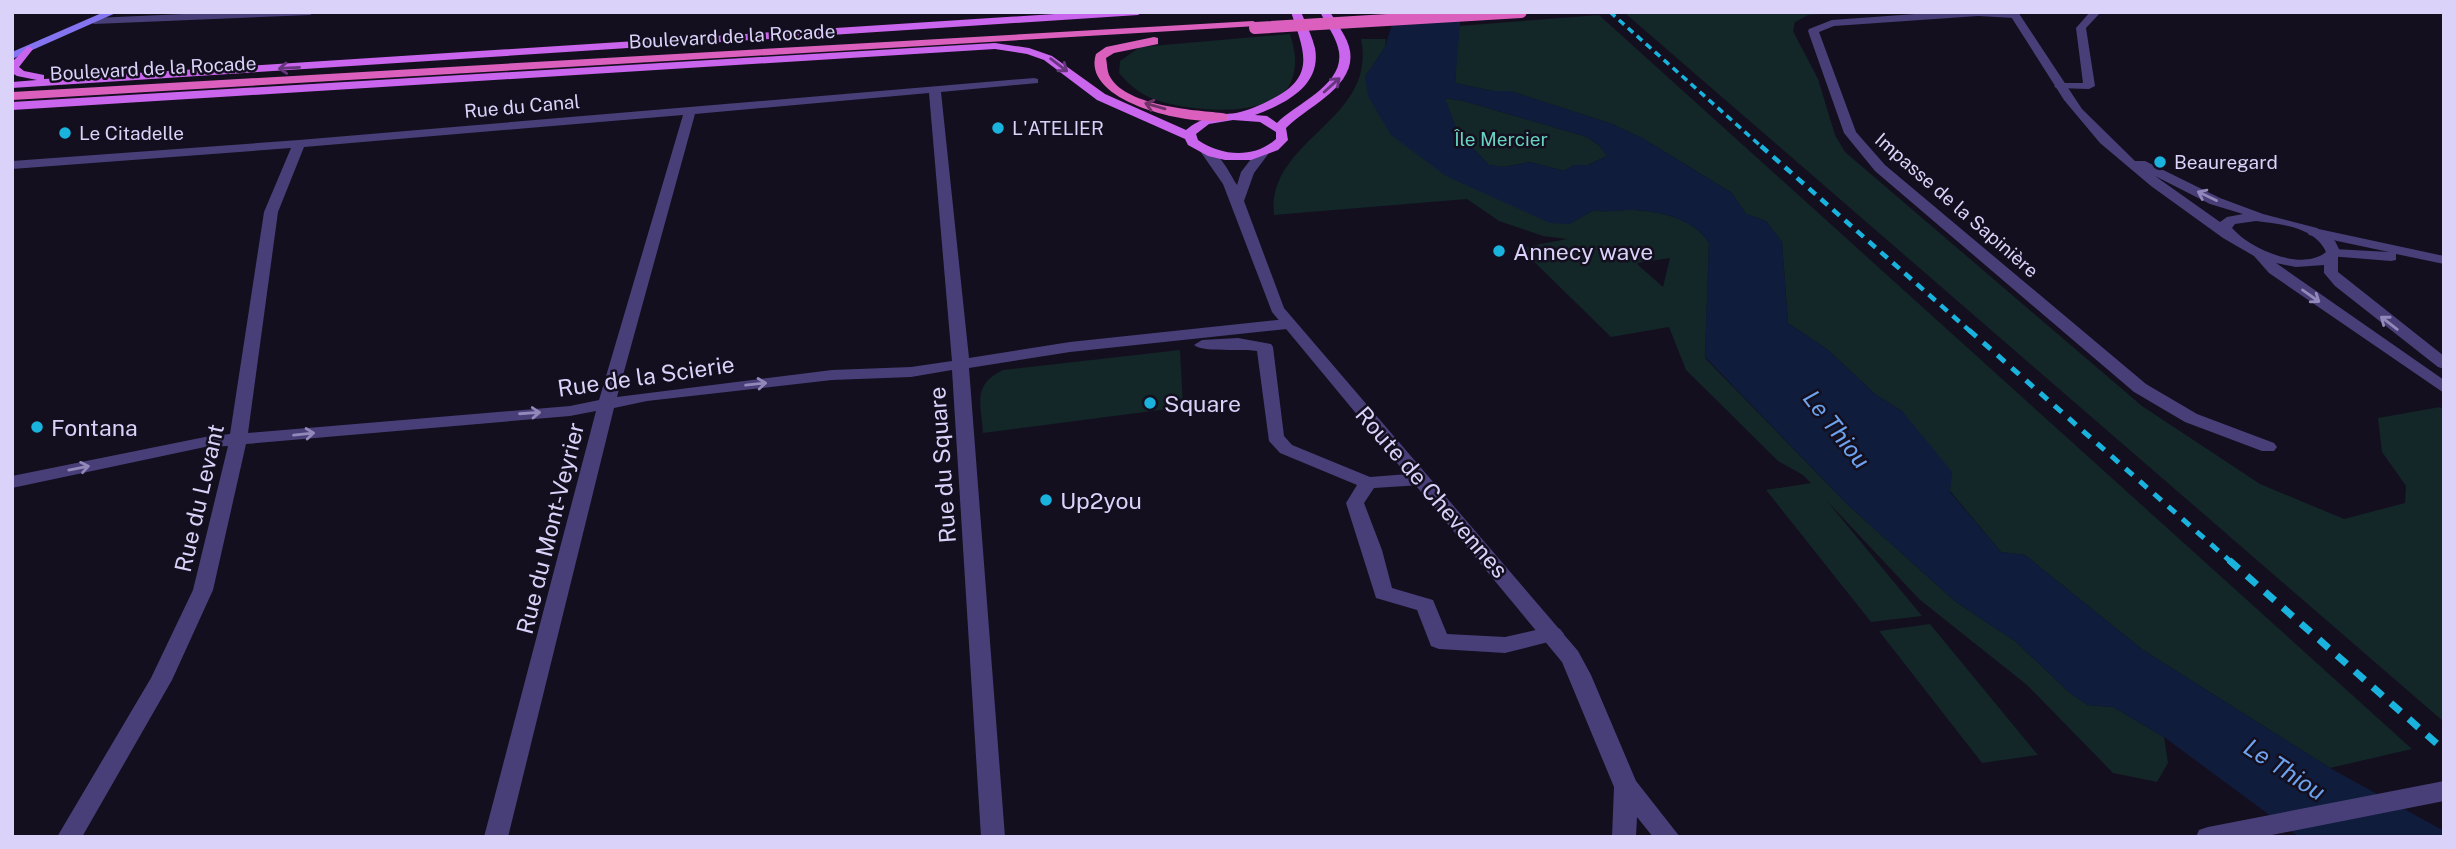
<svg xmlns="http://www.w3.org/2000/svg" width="2456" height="849" viewBox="0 0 2456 849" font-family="'Public Sans',sans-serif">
<rect width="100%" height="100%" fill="#130f1e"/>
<!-- green -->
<g fill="#132628" fill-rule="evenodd">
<polygon points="1653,12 1857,12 1808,15 1795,22 1793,31 1818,79 1835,135 1845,152 2142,406 2260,484 2344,519 2405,503 2406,486 2382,452 2378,418 2440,407 2444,410 2444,722 1626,14"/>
<polygon points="1599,15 2412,749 2330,768 2143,650 2025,555 2001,552 1950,491 1902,411 1876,395 1828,350 1788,323 1782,242 1766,221 1746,214 1732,193 1642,138 1612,124 1510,91 1493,91 1455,83 1458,26"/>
<path d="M1290,34c5,16 8,31 1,48 -17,39 -106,29 -138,17 -14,-6 -24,-14 -34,-26l1,-12 20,-14z"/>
<path d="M1361,39h25l-1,8 -20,30 204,147 25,-14c11,3 21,0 33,0 29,0 66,7 82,33l-4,115 144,148 107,96 59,39 55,52 18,12 25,2 51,30 4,26 -11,19 -44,-9 -86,-88 -108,-86 -92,-98 95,115 -51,6 -105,-132 45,-7 -8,-8 -25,-14 -92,-91 -17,-43 -58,10 -91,-89 47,-9 -24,-3 -44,-15 -32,-22 -193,16c-8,-76 104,-94 87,-176zM1670,258l-7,29 -26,-23 1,-1z"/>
<polygon points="1444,98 1464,101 1587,137 1600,146 1607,156 1588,165 1574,165 1564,171 1530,162 1504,167 1489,165 1458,133"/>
<path d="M1180,350l3,57 -200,26c-2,-30 -11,-48 20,-63z"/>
<polygon points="1930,624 2038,755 1982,763 1879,631"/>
</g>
<!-- water -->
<path fill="#101c3c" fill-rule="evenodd" d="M1396,12h65l-6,71 38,8h17l102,33 30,14 90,55 14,21 20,7 16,21 6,81 40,27 48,45 26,16 50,61 -2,20 51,60 24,3 118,95 187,118 114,63v6h-145l-135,-100 -51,-30 -25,-2 -18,-12 -55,-52 -59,-39 -107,-96 -144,-149 4,-114c-16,-26 -53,-33 -82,-33 -12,0 -22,3 -33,0l-25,14 -19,-1 -104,-47 -55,-41 -23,-39 -3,-19 20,-30zM1445,98l19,3 123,36 13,9 7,10 -19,9h-14l-10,6 -34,-9 -26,5 -15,-2 -31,-32z"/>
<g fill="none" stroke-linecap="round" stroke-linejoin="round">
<!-- minor -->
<g fill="#483f78" fill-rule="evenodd">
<polygon points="229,12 315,12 310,15 94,24 89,21 94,18"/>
<polygon points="1943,12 2016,12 2020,15 2015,18 1978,16 1834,26 1819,32 1856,132 1885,165 2146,384 2197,414 2274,443 2277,447 2274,451 2262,451 2185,422 2134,392 1875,171 1844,133 1808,31 1809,29 1832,20"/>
<polygon points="2090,12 2101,12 2086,28 2095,86 2089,89 2056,88 2054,86 2060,83 2083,83 2076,28"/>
<path d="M1034,78l4,1v4l-97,9 28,266 101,-16 217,-23 8,5 -8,5 -217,23 -101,16 36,469h-24l-29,-467 -41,7 -79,3 -185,21 -33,7 -106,429h-24l112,-426 -26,5 -324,28 -33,146 -41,90 -90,157h-25l94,-159 42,-88 35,-144 -23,1 -193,41v-12l193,-39 25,-3 34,-222 27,-64 -279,21v-8l287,-21zM929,93l23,268 -41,6 -79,3 -215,27 78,-283zM683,115l-84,285 -29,6 -322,27 30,-221 26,-65z"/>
<polygon points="2314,228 2444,256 2444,264 2396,254 2396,260 2391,261 2329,256 2327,253 2334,249 2389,252 2309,235 2307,232"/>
<path d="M1238,338l33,6 2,3 11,89 8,9 78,32 51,-4 9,6 -9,6 -47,3 -10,15 18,47 10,38 41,12 14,34 58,3 48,-11 7,3 4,5 -4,5 -55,14 -66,-4 -8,-3 -14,-36 -41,-12 -30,-95 11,-18 -77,-32 -11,-12 -12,-90c-15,-3 -54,2 -63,-6l8,-5z"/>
</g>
<!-- tertiary -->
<g fill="#483f78" fill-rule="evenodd">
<path d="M2008,12h10l64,97 53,52h10l75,37 43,16 54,14 18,13 6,12 -3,4v15l106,84v13l-6,-2 -103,-81 -11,-13v-8l-28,2 -20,-4 168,117v13l-175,-120 -15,-17 -31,-18 -72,-52 -51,-43 -36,-43zM2155,176l55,28 33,10 -16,3 -7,5zM2256,221c24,3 59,6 70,31 -24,20 -76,-3 -94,-24l3,-4z"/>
<path d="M1206,147c14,6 23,25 31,38l4,-13 17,-22h10l1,3 -15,20 -10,28 40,107 294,343 13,24 45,106 44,56h-27l-16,-20 -1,20h-24l2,-50 -52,-125 -290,-350 -49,-128 -23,-33z"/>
<polygon points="2444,781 2444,801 2262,837 2196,837 2199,830 2208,827"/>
</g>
<!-- secondary -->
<polygon fill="#8574ef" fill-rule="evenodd" points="104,12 118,12 12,59 12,52"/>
<!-- primary -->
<g fill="#ca65ed" fill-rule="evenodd">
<polygon points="1086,12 1143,12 1138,15 12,88 12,82 37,80 17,76 12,73 12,62 28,46 33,49 19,67 24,71 44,75 44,79"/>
<path d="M1291,12h10c5,12 11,24 14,36 7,38 -30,56 -60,67l12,1 10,7c20,-20 67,-38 62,-71 -2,-14 -13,-28 -19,-40h10c7,12 18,26 20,39 6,36 -44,56 -64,77l2,12 -10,10 -27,10h-26l-17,-4 -20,-11 -3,-6 -88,-39 -53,-40 -17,-6 -32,-5 -983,61v-8l983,-59 34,5 23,8 53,38 81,36c16,-13 29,-15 50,-17 11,-2 25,-8 36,-14 45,-22 32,-48 19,-87zM1233,120l27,2 16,10v7c-22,20 -55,17 -78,1l-2,-6 13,-10z"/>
</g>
<!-- trunk -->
<g fill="#db60be" fill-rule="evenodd">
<polygon points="1253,21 1259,24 1257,26 12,100 12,92"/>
<path d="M1154,37l4,1v6l-44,9 -8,5c1,5 1,12 3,17 15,31 83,35 113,38l5,1v6c-33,7 -147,-17 -131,-66l10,-7z"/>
</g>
<!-- rail-far3 -->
<polyline stroke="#1ab3dd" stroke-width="3.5" stroke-dasharray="7 5" stroke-linecap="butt" points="1610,12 1763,148"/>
<!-- rail-far2 -->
<polyline stroke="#1ab3dd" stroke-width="4.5" stroke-dasharray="9 7" stroke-linecap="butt" points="1761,146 1971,332"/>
<!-- rail-far1 -->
<polyline stroke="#1ab3dd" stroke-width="5" stroke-dasharray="10 9" stroke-linecap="butt" points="1969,330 2231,562"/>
<!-- rail -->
<polyline stroke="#1ab3dd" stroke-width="7" stroke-dasharray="13 11" stroke-linecap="butt" points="2229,560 2444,750"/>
<!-- trunk-bridge -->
<polyline stroke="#db60be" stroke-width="12" points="1255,28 1521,12"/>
</g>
<!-- one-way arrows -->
<defs><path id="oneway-shaft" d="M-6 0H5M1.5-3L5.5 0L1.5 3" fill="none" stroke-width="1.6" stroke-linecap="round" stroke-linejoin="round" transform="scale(1.75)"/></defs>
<g stroke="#65367b">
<use href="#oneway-shaft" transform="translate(1059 65) rotate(37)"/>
<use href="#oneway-shaft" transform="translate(289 68) rotate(177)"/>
<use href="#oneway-shaft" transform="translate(1332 85) rotate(-42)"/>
</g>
<use stroke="#6d3366" href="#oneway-shaft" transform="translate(1155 106) rotate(-164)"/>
<g stroke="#9288b9">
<use href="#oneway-shaft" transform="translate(2207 196) rotate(-154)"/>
<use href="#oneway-shaft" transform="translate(2311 296) rotate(35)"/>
<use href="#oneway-shaft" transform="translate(2389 323) rotate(-142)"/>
<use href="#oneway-shaft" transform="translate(756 384) rotate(-6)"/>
<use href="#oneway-shaft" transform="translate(530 413) rotate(-4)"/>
<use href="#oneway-shaft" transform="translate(304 434) rotate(-6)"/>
<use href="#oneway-shaft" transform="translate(79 468) rotate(-11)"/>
</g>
<!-- markers -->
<g fill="#1ab3dd" stroke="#130f1e" stroke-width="2.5">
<circle cx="998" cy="128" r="7"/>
<circle cx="65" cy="133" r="7"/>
<circle cx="2160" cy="162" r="7"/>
<circle cx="1499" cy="251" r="7"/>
<circle cx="1150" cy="403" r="7"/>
<circle cx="37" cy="427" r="7"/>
<circle cx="1046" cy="500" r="7"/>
</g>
<g text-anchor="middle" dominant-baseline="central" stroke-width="5" stroke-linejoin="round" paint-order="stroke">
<!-- far-street labels -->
<g font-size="19" fill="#dbd2fa" stroke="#130f1e">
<text transform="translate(732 36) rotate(-3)">Boulevard de la Rocade</text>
<text transform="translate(153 68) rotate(-3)">Boulevard de la Rocade</text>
<text transform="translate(522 106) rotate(-5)">Rue du Canal</text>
<text transform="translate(1957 205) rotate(41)">Impasse de la Sapinière</text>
</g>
<!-- far-poi labels -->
<g font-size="19" fill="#dbd2fa" stroke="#130f1e" text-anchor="start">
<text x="1012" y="128">L'ATELIER</text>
<text x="79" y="133">Le Citadelle</text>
<text x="2174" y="162">Beauregard</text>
</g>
<!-- far-park labels -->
<g font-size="19" fill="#67d1c2" stroke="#130f1e">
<text x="1501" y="139">Île Mercier</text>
</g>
<!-- poi labels -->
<g font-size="23" fill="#dbd2fa" stroke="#130f1e" text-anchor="start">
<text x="1513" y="251">Annecy wave</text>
<text x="1164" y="403">Square</text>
<text x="51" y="427">Fontana</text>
<text x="1060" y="500">Up2you</text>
</g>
<!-- street labels -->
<g font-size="23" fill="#dbd2fa" stroke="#130f1e">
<text transform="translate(646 376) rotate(-8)">Rue de la Scierie</text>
<text transform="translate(942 465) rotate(-94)">Rue du Square</text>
<text transform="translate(1432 492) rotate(49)">Route de Chevennes</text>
<text transform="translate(199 498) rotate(-77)">Rue du Levant</text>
<text transform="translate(550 528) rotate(-76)">Rue du Mont-Veyrier</text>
</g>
<!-- water labels -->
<g font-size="24" font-style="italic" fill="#6ca2ee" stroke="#130f1e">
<text transform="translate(1837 429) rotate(52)">Le Thiou</text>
<text transform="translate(2285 769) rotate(33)">Le Thiou</text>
</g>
</g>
<!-- border -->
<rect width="2456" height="849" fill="none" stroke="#dbd2fa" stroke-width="28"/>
</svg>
